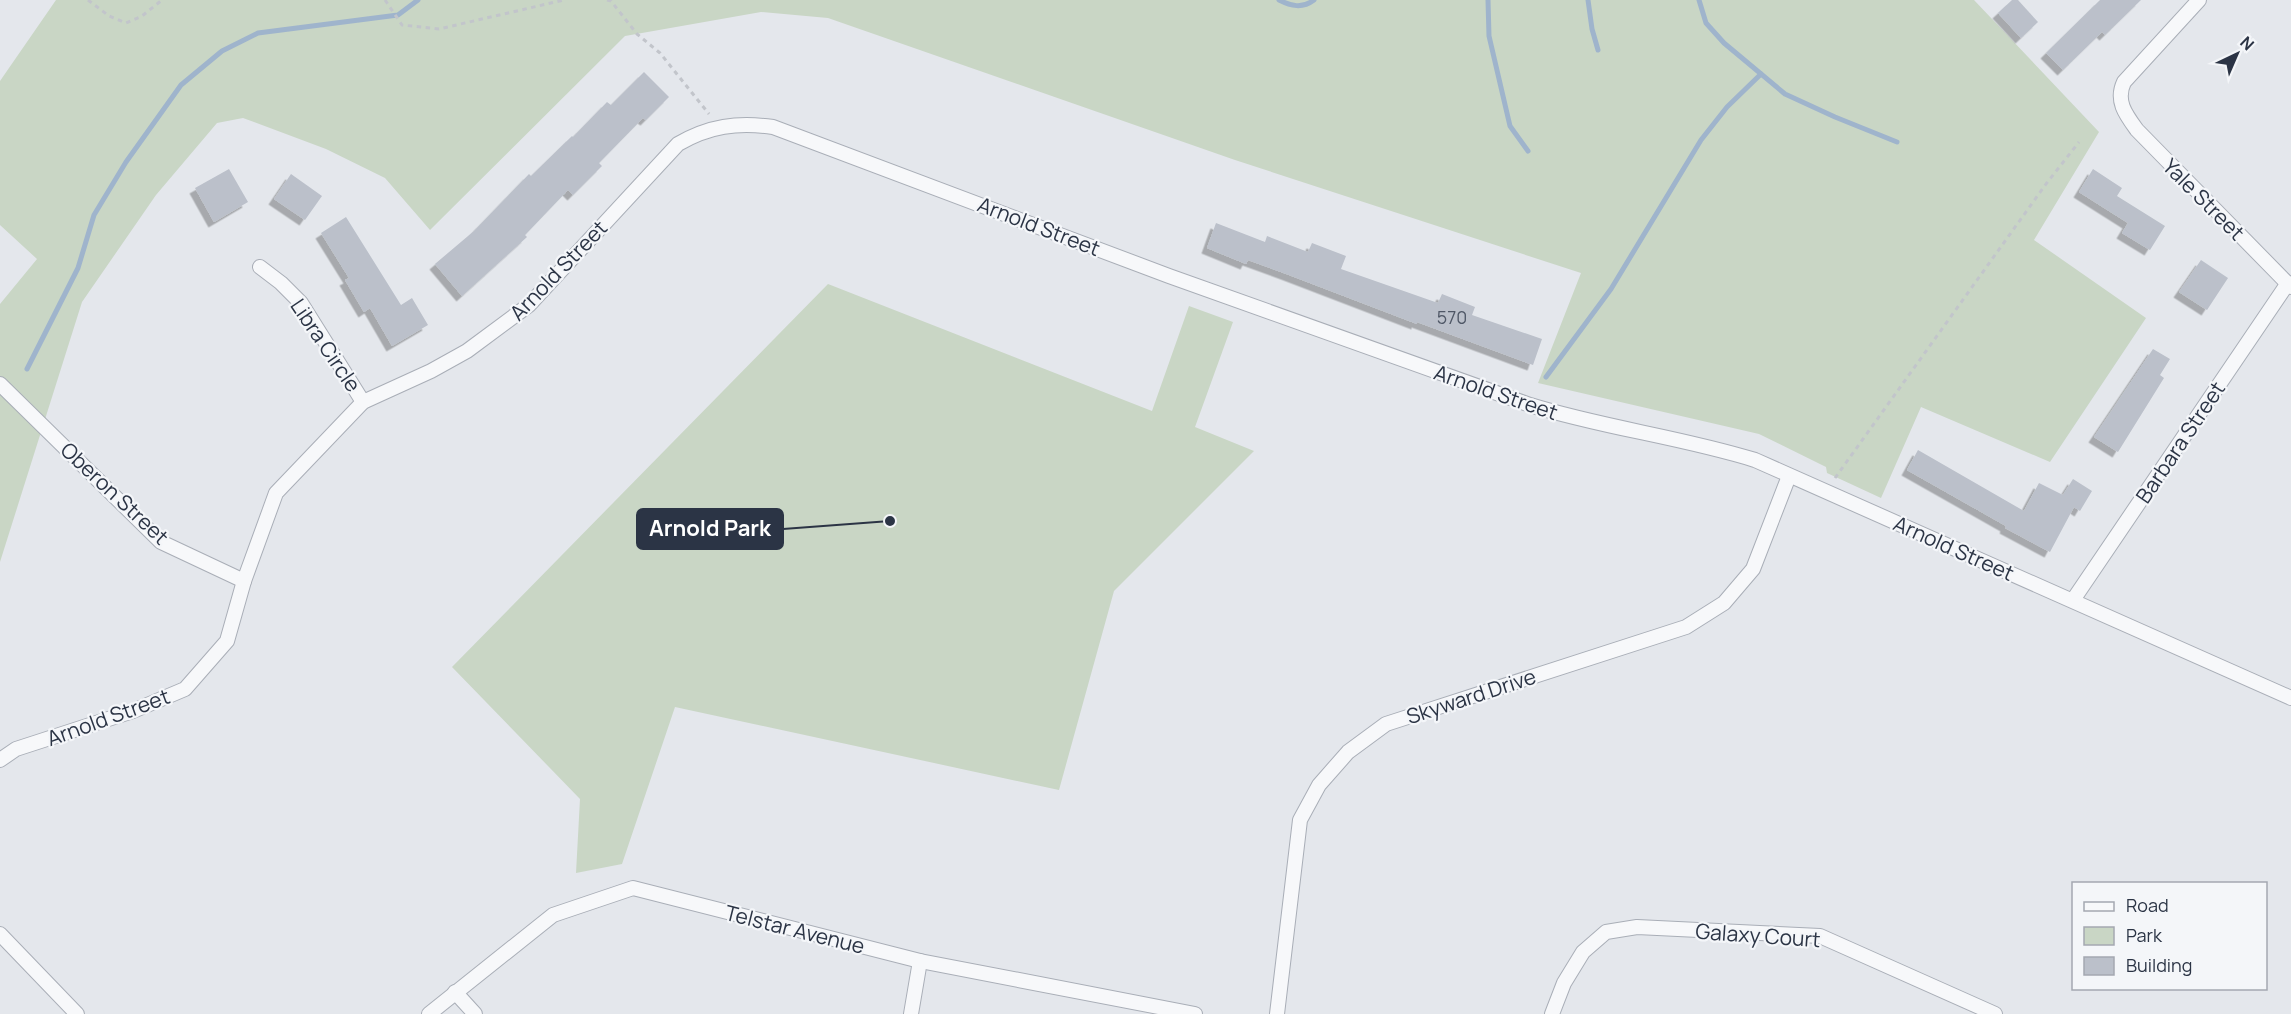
<svg xmlns="http://www.w3.org/2000/svg" width="2291" height="1014" viewBox="0 0 2291 1014" font-family="Manrope,sans-serif">
<defs>
<filter id="shadow"><feDropShadow dx="-5.5" dy="5.5" stdDeviation="0" flood-color="#0004"/></filter>
</defs>
<rect width="100%" height="100%" fill="#e4e7ec"/>
<!-- green -->
<g fill="#c9d6c5">
<polygon points="56,0 1974,0 2099,132 2034,240 2146,318 2050,462 1921,407 1881,498 1827,473 1826,467 1759,434 1538,383 1581,273 1235,160 828,18 761,12 625,36 430,230 385,178 326,149 243,118 217,123 156,195 82,302 0,562 0,304 37,259 0,225 0,81"/>
<polygon points="828,284 1152,411 1189,306 1233,322 1195,427 1254,451 1114,591 1059,790 675,707 622,864 576,873 580,799 452,667"/>
</g>
<g fill="none" stroke-linecap="round" stroke-linejoin="round">
<!-- stream -->
<g stroke="#9fb4cc" stroke-width="5">
<path d="M1279,0c12,6 23,9 35,0"/>
<polyline points="1488,0 1489,36 1510,126 1528,151"/>
<polyline points="1588,0 1592,29 1598,50"/>
<polyline points="1699,0 1706,23 1724,43 1785,94 1835,117 1897,142"/>
<polyline points="27,369 78,268 94,215 126,162 181,85 222,51 258,33 398,15 418,0"/>
<polyline points="1546,377 1611,289 1701,140 1727,107 1761,74"/>
</g>
</g>
<!-- building -->
<g fill="#bbc0ca" filter="url(#shadow)">
<polygon points="2012,0 2018,0 2038,22 2021,38 1998,13"/>
<polygon points="2100,0 2141,0 2105,35 2102,32 2063,70 2046,53"/>
<polygon points="644,72 669,97 646,120 643,118 599,163 602,166 573,195 568,190 525,235 527,237 462,296 435,264 474,231 529,174 531,176 572,136 573,137 607,102 611,105"/>
<polygon points="229,169 248,202 214,222 195,188"/>
<polygon points="2093,169 2122,188 2117,196 2165,226 2150,250 2122,233 2128,223 2079,192"/>
<polygon points="291,174 322,196 305,220 274,199"/>
<polygon points="346,217 401,305 412,298 428,325 392,346 370,308 364,312 345,280 349,278 321,233"/>
<polygon points="1216,223 1265,242 1267,236 1308,252 1312,243 1346,256 1341,269 1438,303 1442,294 1475,307 1472,315 1542,339 1533,365 1417,322 1417,324 1289,275 1248,260 1246,264 1207,248"/>
<polygon points="2201,260 2228,278 2207,310 2179,292"/>
<polygon points="2153,349 2170,359 2160,375 2164,378 2118,452 2094,437"/>
<polygon points="1918,450 2024,511 2039,483 2063,495 2073,479 2092,491 2080,511 2074,507 2050,552 2005,528 2006,526 1907,470"/>
</g>
<g fill="none" stroke-linecap="round" stroke-linejoin="round">
<defs>
<g id="street">
<path d="M2199,0l-75,82c-9,19 2,33 13,48l154,157"/>
<polyline points="260,267 281,283 301,303 363,402"/>
<polyline points="0,384 161,542 244,581"/>
<polyline points="2073,600 2288,283"/>
<path d="M0,760l16,-11 117,-38 52,-22 42,-48 17,-60 32,-88 87,-91 68,-31 36,-20 62,-46 149,-161c31,-18 59,-22 95,-17l396,149 361,129c74,23 151,32 225,55l536,238"/>
<polyline points="0,934 77,1014"/>
<polyline points="455,992 475,1014"/>
<polyline points="429,1014 553,915 633,888 920,961 1195,1014"/>
<polyline points="911,1014 920,961"/>
<polyline points="1277,1014 1300,820 1319,785 1348,752 1386,724 1686,627 1724,603 1753,569 1789,476"/>
<polyline points="1552,1014 1564,983 1583,952 1606,932 1637,927 1820,936 1995,1014"/>
</g>
</defs>
<!-- street casing -->
<use href="#street" stroke="#a9aeb7" stroke-width="16"/>
<!-- path -->
<g stroke="#c2c5cb" stroke-width="3" stroke-dasharray="4.5 4.5" stroke-linecap="butt">
<polyline points="88,0 109,16 126,23 142,16 162,0"/>
<polyline points="385,0 402,25 439,29 564,0"/>
<polyline points="607,0 611,1 622,15 637,34 660,53 709,114"/>
<polyline points="1835,478 2046,184 2079,142"/>
</g>
<!-- street -->
<use href="#street" stroke="#f7f8fa" stroke-width="14"/>
</g>
<g text-anchor="middle" dominant-baseline="central" stroke-width="4.5" stroke-linejoin="round" paint-order="stroke">
<!-- number labels -->
<g font-size="18" fill="#4f5766">
<text x="1452" y="317">570</text>
</g>
<!-- street labels -->
<g font-size="21" fill="#2b3445" stroke="#f4f6f9">
<text transform="translate(2204 199) rotate(45)">Yale Street</text>
<text transform="translate(1039 226) rotate(21)">Arnold Street</text>
<text transform="translate(558 270) rotate(-46)">Arnold Street</text>
<text transform="translate(326 345) rotate(56)">Libra Circle</text>
<text transform="translate(1496 392) rotate(19)">Arnold Street</text>
<text transform="translate(2180 442) rotate(-56)">Barbara Street</text>
<text transform="translate(115 493) rotate(43)">Oberon Street</text>
<text transform="translate(1954 548) rotate(24)">Arnold Street</text>
<text transform="translate(1471 696) rotate(-18)">Skyward Drive</text>
<text transform="translate(108 717) rotate(-20)">Arnold Street</text>
<text transform="translate(795 929) rotate(14)">Telstar Avenue</text>
<text transform="translate(1758 935) rotate(4)">Galaxy Court</text>
</g>
</g>
<!-- callouts -->
<path fill="none" stroke="#2b3445" stroke-width="2" d="M890 521L783 529"/>
<circle fill="#2b3445" stroke="#f4f6f9" stroke-width="2" cx="890" cy="521" r="6"/>
<rect fill="#2b3445" stroke="#2b3445" stroke-width="2" x="637" y="509" width="146" height="40" rx="6"/>
<g font-size="22" text-anchor="middle" font-weight="bold" fill="#fff">
<text x="710" y="536">Arnold Park</text>
</g>
<!-- legend -->
<rect x="2072" y="882" width="195" height="108" fill="#f4f6f9" stroke="#a4a8b1" stroke-width="1.5"/>
<rect x="2084" y="902" width="30" height="9" fill="#f7f8fa" stroke="#a4a8b1" stroke-width="1.5"/>
<text x="2126" y="912" font-size="18" fill="#2b3445">Road</text>
<rect x="2084" y="927" width="30" height="18" fill="#c9d6c5" stroke="#a4a8b1" stroke-width="1.5"/>
<text x="2126" y="942" font-size="18" fill="#2b3445">Park</text>
<rect x="2084" y="957" width="30" height="18" fill="#bbc0ca" stroke="#a4a8b1" stroke-width="1.5"/>
<text x="2126" y="972" font-size="18" fill="#2b3445">Building</text>
<!-- north arrow -->
<g transform="translate(2237 54) rotate(44)" stroke="#f4f6f9" stroke-width="4.5" paint-order="stroke">
<path d="M0-4.5L10 22L0 15L-10 22Z" fill="#2b3445"/>
<text y="-9" font-size="16" font-weight="bold" text-anchor="middle" fill="#2b3445">N</text>
</g>
</svg>
